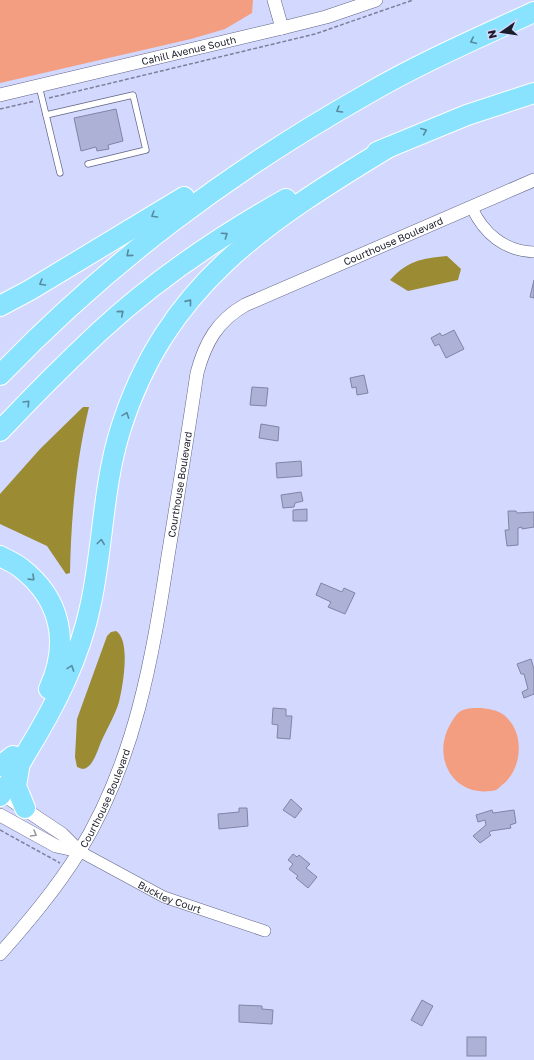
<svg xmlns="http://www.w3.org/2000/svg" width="534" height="1060" viewBox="0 0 534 1060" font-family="'Golos Text',sans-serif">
<rect width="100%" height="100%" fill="#d3d8fe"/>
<!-- green -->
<g fill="#f39e81">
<polygon points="0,0 253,0 252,13 225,29 191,39 0,83"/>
<path d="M478,708c9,0 19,2 26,7 22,18 18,55 -2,70 -3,3 -6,6 -11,6 -39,5 -60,-35 -40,-68 3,-5 6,-11 12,-13 5,-2 11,-2 15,-2z"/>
</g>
<!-- water -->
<g fill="#9b8b32">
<path d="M447,256l14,13 -3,11 -50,11 -18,-11c19,-20 30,-21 57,-24z"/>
<path d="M83,407h6c-13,54 -18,111 -19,166l-4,1 -19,-28 -47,-22v-30l40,-45z"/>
<path d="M116,631c15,9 7,55 3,71 -4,13 -12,27 -18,40 -3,7 -7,22 -15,26 -3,2 -6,0 -9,-1l-2,-10 2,-38 30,-83 4,-4z"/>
</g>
<!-- building -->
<g fill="#acb1d5" stroke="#8085a7">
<polygon points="116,109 123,141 108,145 109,149 97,151 96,147 81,151 74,118"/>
<polygon points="534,280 534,298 530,297"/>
<polygon points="454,330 464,349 446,358 439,344 435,346 431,338 440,333 442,336"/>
<polygon points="364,375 368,393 357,395 356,387 352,388 350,378"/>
<polygon points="252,387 268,388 266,406 250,405"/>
<polygon points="261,424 279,427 278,441 259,438"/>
<polygon points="301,461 302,476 277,478 276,463"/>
<polygon points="301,492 303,501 295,503 294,507 283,508 281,495"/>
<polygon points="307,509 307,521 293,521 293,510"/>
<polygon points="508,511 516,511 517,513 534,512 534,527 522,529 522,527 518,528 518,545 507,546 505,530 509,530"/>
<polygon points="321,583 342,592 344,588 355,593 345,614 328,607 331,602 316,595"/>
<polygon points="531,659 534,669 534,694 524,698 522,692 528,689 524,674 521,674 517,664"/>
<polygon points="273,708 286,709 286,716 292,716 290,739 277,738 278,725 272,724"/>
<polygon points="291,799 302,809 295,818 283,810"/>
<polygon points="239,808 247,808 248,826 219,829 218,814 239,812"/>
<polygon points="492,810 493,813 514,810 516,823 510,825 511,828 491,831 489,833 491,835 480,843 473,836 486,825 485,820 478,822 476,815"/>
<polygon points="293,854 297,857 299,855 310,864 306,868 317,877 308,888 296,878 298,876 289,869 293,864 288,860"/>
<polygon points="422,1000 433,1006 422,1026 411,1020"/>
<polygon points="239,1005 262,1006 262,1009 273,1010 272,1024 239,1022"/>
<rect x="467" y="1037" width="19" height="19"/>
</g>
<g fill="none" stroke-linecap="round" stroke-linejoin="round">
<defs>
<g id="service">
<polyline points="39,86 60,173"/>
<polyline points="46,115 133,95 146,150 88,164"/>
</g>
<g id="minor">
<path d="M472,208c12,26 33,43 62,44"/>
<path id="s1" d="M79,851l85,46 101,34"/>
</g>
<g id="tertiary">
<polyline points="274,0 282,28"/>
<path id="s2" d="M0,95l282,-67 44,-11 50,-17"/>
<polyline points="2,794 62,834 79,851"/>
<polyline points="0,815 56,846 79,851"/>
<path id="s3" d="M0,954c28,-32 56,-65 79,-102 56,-91 73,-192 89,-296 10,-61 20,-122 29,-183 8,-30 20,-52 48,-68l289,-125"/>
</g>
<g id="motorway">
<polyline points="377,152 467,115 534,93"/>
<polyline points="0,306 30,290 184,197"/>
<path d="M0,375c110,-114 229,-203 367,-281 53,-31 111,-56 167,-82"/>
<path d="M0,431c32,-34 65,-67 99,-99 56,-52 121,-96 187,-133"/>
<path d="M0,556c7,4 15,7 21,12 40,31 49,75 28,121"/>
<polyline points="0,766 13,756"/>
<polyline points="19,768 16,786 25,808"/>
<path d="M0,796c10,-13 17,-27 25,-41 29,-47 55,-97 66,-152 12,-57 12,-117 29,-172 45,-146 146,-209 269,-284"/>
</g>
</defs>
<!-- service casing -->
<use href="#service" stroke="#606485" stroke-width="7"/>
<!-- minor casing -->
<use href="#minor" stroke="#606485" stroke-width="12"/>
<!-- tertiary casing -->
<use href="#tertiary" stroke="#606485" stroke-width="14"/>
<!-- motorway casing -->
<use href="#motorway" stroke="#fff" stroke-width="22"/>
<!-- path -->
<g stroke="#7c809a" stroke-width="1.5" stroke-dasharray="4 2" stroke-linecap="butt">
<polyline points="49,98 315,34 413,0"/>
<polyline points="0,109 35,101"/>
<polyline points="0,830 60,863"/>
</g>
<!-- service -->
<use href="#service" stroke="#fff" stroke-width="5.5"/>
<!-- minor -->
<use href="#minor" stroke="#fff" stroke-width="11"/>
<!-- tertiary -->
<use href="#tertiary" stroke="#fff" stroke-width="13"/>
<!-- motorway -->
<use href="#motorway" stroke="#89e3fe" stroke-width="20"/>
</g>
<!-- one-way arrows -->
<defs><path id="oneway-chevron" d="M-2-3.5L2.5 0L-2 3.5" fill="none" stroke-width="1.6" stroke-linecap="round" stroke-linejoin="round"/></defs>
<g stroke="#588a9f">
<use href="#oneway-chevron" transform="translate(473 41) rotate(155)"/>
<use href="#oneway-chevron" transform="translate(339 110) rotate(149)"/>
<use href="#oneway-chevron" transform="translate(424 131) rotate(-23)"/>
<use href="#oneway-chevron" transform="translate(154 215) rotate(149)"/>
<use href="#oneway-chevron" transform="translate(225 235) rotate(-34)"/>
<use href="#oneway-chevron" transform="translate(129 254) rotate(140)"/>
<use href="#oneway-chevron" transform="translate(42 283) rotate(149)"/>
<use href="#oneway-chevron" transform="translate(189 302) rotate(-51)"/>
<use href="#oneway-chevron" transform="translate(121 313) rotate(-40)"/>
<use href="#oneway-chevron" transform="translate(27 403) rotate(-46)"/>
<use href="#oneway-chevron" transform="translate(126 415) rotate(-70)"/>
<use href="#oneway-chevron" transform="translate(101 542) rotate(-83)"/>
<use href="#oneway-chevron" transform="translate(32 578) rotate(44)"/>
<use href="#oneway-chevron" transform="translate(71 668) rotate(-70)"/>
</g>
<use stroke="#98999f" href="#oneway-chevron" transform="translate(34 834) rotate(30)"/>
<g text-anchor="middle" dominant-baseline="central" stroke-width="4" stroke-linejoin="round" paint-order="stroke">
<!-- street labels -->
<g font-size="10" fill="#1b1d2a" stroke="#d3d8fe">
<text stroke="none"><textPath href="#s2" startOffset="194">Cahill Avenue South</textPath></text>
<text stroke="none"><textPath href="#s3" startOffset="873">Courthouse Boulevard</textPath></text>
<text stroke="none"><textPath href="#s3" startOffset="513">Courthouse Boulevard</textPath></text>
<text stroke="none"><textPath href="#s3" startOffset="189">Courthouse Boulevard</textPath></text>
<text stroke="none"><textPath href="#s1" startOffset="102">Buckley Court</textPath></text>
</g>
</g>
<!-- north arrow -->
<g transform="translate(502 32) rotate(257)" stroke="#d3d8fe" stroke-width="3" paint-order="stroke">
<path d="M0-3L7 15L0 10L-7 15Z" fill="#1b1d2a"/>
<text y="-6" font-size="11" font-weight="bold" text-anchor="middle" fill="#1b1d2a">N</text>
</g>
</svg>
